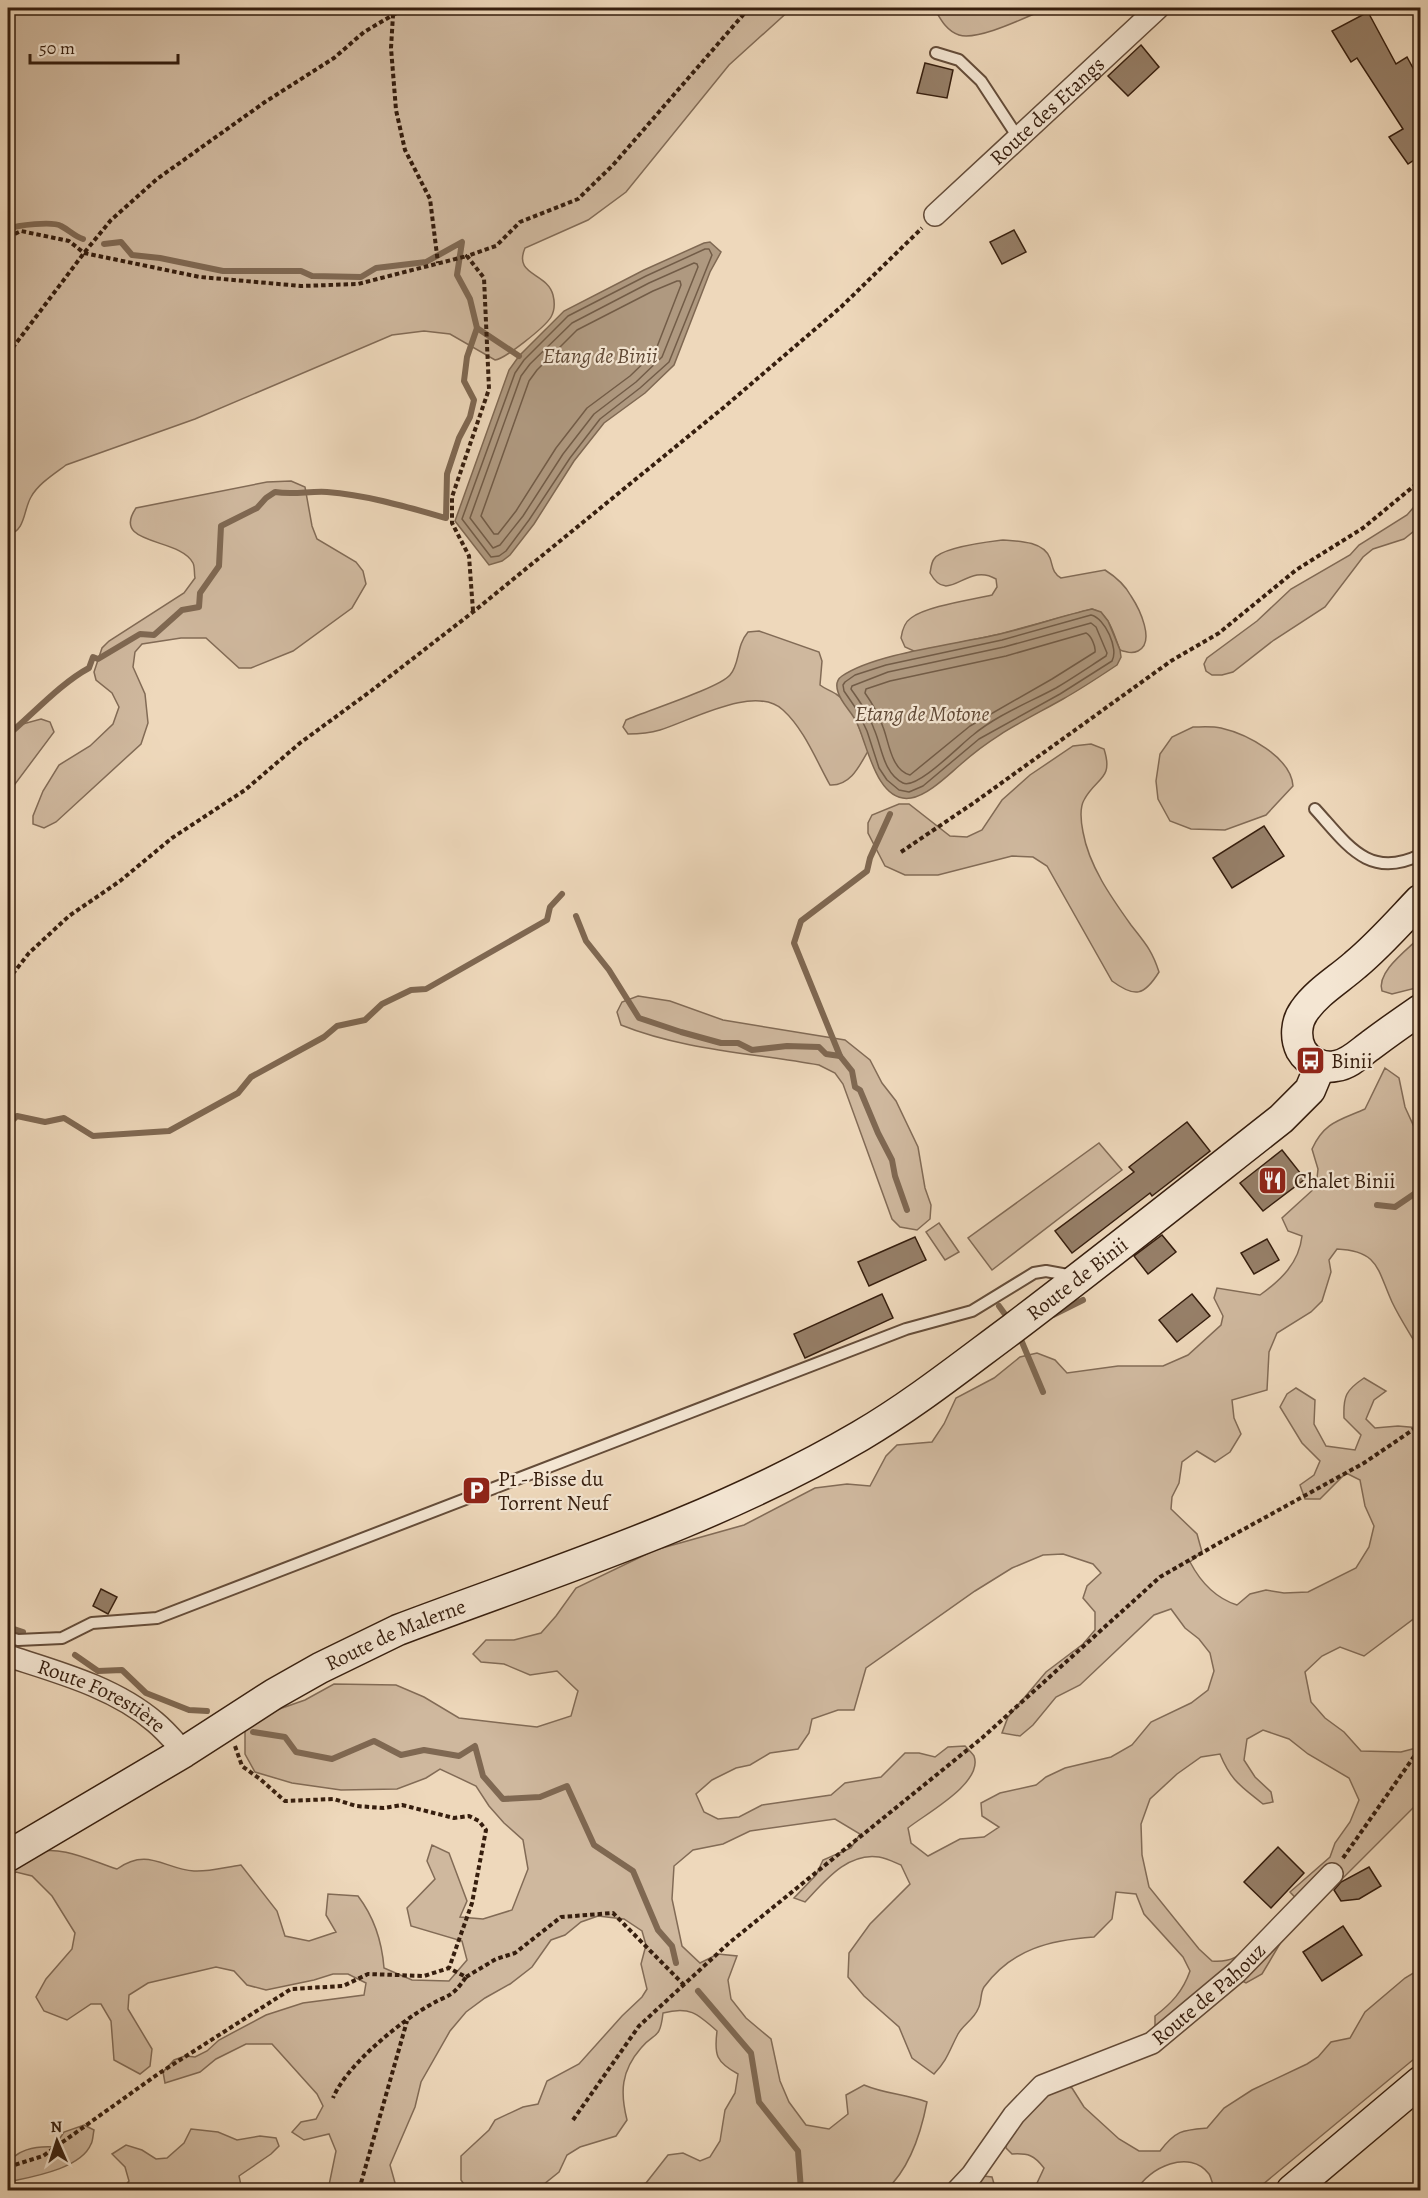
<svg xmlns="http://www.w3.org/2000/svg" width="1428" height="2198" viewBox="0 0 1428 2198" font-family="Alegreya,serif">
<rect width="100%" height="100%" fill="#eed8bb"/>
<filter id="stains"><feTurbulence type="fractalNoise" baseFrequency=".00333" numOctaves="4"/><feColorMatrix values="0 0 0 0 .2 0 0 0 0 .09 0 0 0 0 .02 0 0 0 .5 -.17"/></filter>
<radialGradient id="worn" r=".72"><stop offset=".6" stop-color="#630" stop-opacity="0"/><stop offset="1" stop-color="#630" stop-opacity=".3"/></radialGradient>
<!-- green -->
<g fill="#cfb89e" stroke="#826b56" stroke-width="1.5" fill-rule="evenodd">
<path d="M8,8h784l-63,57 -103,127 -38,28 -63,28c-12,28 22,24 28,47 2,8 2,15 -2,22 -6,10 -46,42 -56,43l-45,-26 -26,-3 -32,4 -197,84 -129,46c-12,9 -28,19 -35,32 -8,14 -5,33 -23,38z"/>
<path d="M934,8h114c-20,8 -69,33 -89,27 -13,-4 -19,-17 -25,-27z"/>
<path d="M291,481l14,6 7,39 5,13 39,23 7,9 3,13 -14,24 -59,43 -42,17h-12l-33,-30h-25l-39,6 -7,8 -2,15 12,27 3,29 -7,21 -85,78 -12,6 -11,-4v-8l10,-25 16,-26 31,-19 23,-22 6,-17 -7,-14 -16,-13 -2,-8 8,-24 7,-7 75,-48 11,-15c-1,-4 0,-11 -2,-15 -13,-26 -83,-17 -57,-55l131,-26z"/>
<polygon points="1420,500 1420,516 1414,531 1404,539 1373,549 1363,557 1325,607 1274,640 1233,672 1222,675 1212,675 1206,671 1204,664 1207,658 1257,621 1291,589 1350,555 1359,545 1407,515"/>
<path d="M1003,540c15,1 40,1 47,18 3,8 2,15 11,20l44,-8c11,7 20,15 26,26 8,12 25,46 7,55 -6,3 -12,1 -18,-1 -7,-17 -10,-36 -28,-41l-92,25 -84,18 -11,-5 -4,-9c1,-7 4,-16 10,-20 16,-12 60,-18 81,-23l5,-8 -1,-8c-30,-18 -47,28 -66,-6 1,-4 1,-10 4,-14 8,-12 53,-17 69,-19z"/>
<path d="M759,631l60,21 3,9 -2,24c5,4 10,5 16,9 16,9 26,41 32,57 -9,16 -18,35 -38,34 -14,-25 -26,-56 -47,-75 -28,-26 -91,10 -123,20 -10,3 -21,4 -32,4l-5,-7 3,-7c20,-9 93,-32 104,-45 10,-11 6,-29 18,-43z"/>
<polygon points="41,719 50,722 54,732 12,788 8,798 8,728"/>
<path d="M1193,727c8,0 19,-1 28,1 26,6 70,29 72,58l-27,29 -41,15 -34,-1 -21,-8 -12,-22 -2,-18 4,-27 12,-17z"/>
<path d="M1091,744l13,5c10,31 -8,28 -20,51 -5,9 -3,22 -1,32 6,34 28,65 48,93 14,18 21,25 28,47 -15,24 -24,26 -47,9l-65,-115 -14,-9 -21,-1 -74,19h-33l-20,-9 -17,-33v-10l4,-8 27,-11h10l41,32 17,1 15,-7 20,-30 28,-25 43,-29z"/>
<path d="M1420,937v50l-28,7 -10,-3c-6,-19 25,-41 38,-54z"/>
<path d="M638,996l32,5 53,19 122,20 25,20 12,23 14,18 22,46 7,41 6,17 -1,14 -13,11 -17,-3 -8,-8 -49,-135 -8,-11 -16,-8c-66,-12 -136,-15 -198,-40l-4,-13 5,-10z"/>
<path d="M1385,1068l14,10 6,29 15,33v211c-9,-16 -20,-32 -28,-49 -15,-33 -13,-51 -55,-53l-8,11 2,12 -9,29 -11,11 -34,21 -8,19 -2,38 -35,10 2,18 7,16 -11,18 -15,10 -18,-11 -15,11 -3,21 -7,14 -1,12 26,25 5,18 -12,10c10,19 25,36 47,43l13,-11 16,-4 18,3 24,-1 48,-24 13,-21 5,-21 -9,-20 -5,-26 -14,-7 -26,26h-15l-5,-14 14,-10 6,-14 -18,-18 -22,-36 7,-13 9,-6 19,12 -1,24 12,22 29,4 6,-15 -17,-17c-1,-22 2,-28 20,-40l22,13 -12,9 -8,19 9,9 23,-2 22,2v165l-4,24 -52,39 -24,-9 -18,9 -17,16 6,30 14,16 19,14 17,19 40,1 19,-5v54l-111,111 -19,-20 40,-35 5,-14 15,-21 9,-22 -10,-22 -41,-24 -19,-15 -26,-9 -16,9 -3,21 11,17 16,15 2,10 -10,2c-22,-18 -32,-23 -43,-50l-19,3 -24,17 -27,25 -9,25 1,31 7,32 50,62 13,12c28,2 31,-12 50,-28l19,9 -19,32 -16,9 -21,-11 -70,56v-12c17,-13 28,-25 35,-45l-7,-14 -39,-43 -8,-20 -20,-2 -4,27 -18,18c-44,3 -82,12 -110,50 -4,6 -2,15 -6,22 -4,10 -15,16 -20,25 -9,17 -10,25 -24,40l-22,-16 -13,-31 -35,-31 -16,-19 1,-24 21,-29 40,-40 -9,-19c-7,-3 -15,-7 -22,-8 -32,-5 -55,25 -74,45l-11,-4 22,-23 7,-15 28,-12 9,-14 -25,-15 -85,12 -27,13 -30,6 -19,16 -2,33 10,47 18,17 18,-9 19,2 -9,24 3,19 15,19 25,21 9,42 9,21 17,23 23,4 19,-15 -2,-19 18,-10c21,9 41,9 63,17 -6,31 -18,67 -41,88h-259l19,-7 22,-28 15,-2 17,8 10,-4 10,-16 5,-31 10,-17 3,-19c-22,-12 -24,-19 -21,-43 -20,-18 -28,-25 -54,-18 -3,28 -9,19 -22,35 -20,23 -21,44 -14,72l-11,16 -36,11 -13,8 -8,17 -15,12 -23,6h-53l-7,-10v-24l28,-26 6,-10 28,-13 15,-3 9,-23 32,-17 43,-48 20,-19 5,-8 -6,-25 5,-19 -4,-14 -18,-12 -26,-3 -17,6 -16,13 -14,5 -19,27 -22,17 -25,14 -19,14 -16,19 -29,51 -6,25 -25,58 7,25h-69l8,-39 -7,-17 -25,6 -12,-8 9,-10 15,-3 7,-13 -6,-12 -45,-50h-26l-30,15 -16,13 -35,11 -2,-11 11,-12 11,-4 10,1 12,-6 12,-11 47,-25 37,-12 61,-8 2,-12 -18,-9h-15l-19,6 -48,10 -19,-5 -13,-14 -18,-4 -68,16 -19,12 -1,14 24,40 -2,17 -10,8 -26,-14 -3,-39 -10,-17h-10l-24,16 -23,-9 -8,-14 10,-18 26,-30 3,-16 -23,-37 -20,-20 -16,-4 -8,7v-12c8,-5 16,-12 25,-14 28,-9 58,8 84,16 31,-22 47,0 77,2 15,1 32,-4 47,-6l36,46 8,25 24,5 27,-9 -10,-17 2,-21 30,2c16,21 24,46 26,72l28,12 37,1 18,-21 -5,-19 -51,-15 -4,-18 28,-29 -8,-18 5,-16 17,8 18,48 -7,16 23,2 29,-9 16,-41 -5,-29 -19,-17 -15,-17 -13,-20 -36,-17 -14,9 -29,11 -56,1 -49,-7 -37,-11 -10,-18v-26l20,-14 40,-14 29,-16 62,1 28,12 35,21 78,9 34,-11 7,-25 -21,-20 -27,4 -26,-11 -23,-2 -8,-8 13,-14h28l27,-7 15,-17 20,-28 79,-38 89,-25 71,-37 32,-4 23,2 16,-30 11,-11 35,-3 12,-18 12,-26 38,-20 26,-21 17,-4 18,7 12,13 51,-7h45l25,-11 33,-30 2,-9 -9,-18 3,-10 43,7c21,-15 39,-32 42,-59l-14,-5 -6,-13 34,-31 2,-18 -6,-20c12,-27 28,-29 53,-40zM1063,1554l30,10 8,9 -14,13 -4,12 12,14v18l-12,14 -37,28 -38,45 -6,16 18,3 13,-11 23,-28 24,-12 74,-70 17,-6 14,19 14,11 11,14 4,18 -6,19 -17,13 -40,19 -19,23 -21,12 -46,11 -19,9 -10,8 -36,8 -19,10 1,13 17,11 -15,10 -24,2 -32,17 -17,-13 -3,-15c17,-14 76,-45 66,-72 -2,-3 -6,-7 -9,-10l-17,1 -13,10 -16,-4h-14l-24,24 -36,6 -14,12 -69,10 -23,12 -21,2 -14,-7 -8,-18 16,-14 24,-12 14,-3 20,-12 28,-4 11,-16 3,-14 26,-9h16l12,-42 109,-77 37,-23 31,-13z"/>
<polygon points="1099,1143 1122,1170 992,1270 968,1238"/>
<polygon points="939,1223 959,1252 945,1260 926,1232"/>
<path d="M1420,1969v85l-164,136h-28l-14,-3c-2,-4 -3,-10 -5,-13 -19,-26 -61,-6 -72,16h-106l6,-7 7,-15c-10,-13 -16,-15 -32,-14l-6,-6 2,-12 43,-45 14,-5 7,2 12,19 35,32 20,12h21c16,-21 23,-21 47,-23l17,-20 28,-18 55,-26 11,-7 13,-15 19,-4 15,-26 40,-34z"/>
<path d="M84,2125l10,5c-1,4 -1,11 -3,14 -10,25 -60,33 -83,38 0,-4 -2,-11 0,-15 5,-18 29,-21 46,-20l10,-15z"/>
<polygon points="191,2129 218,2132 237,2140 260,2136 276,2138 279,2146 271,2154 239,2176 242,2190 121,2190 129,2181 125,2167 112,2154 126,2145 142,2150 156,2159 167,2158 184,2143"/>
<polygon points="983,2176 992,2177 995,2187 993,2190 970,2190"/>
</g>
<!-- water -->
<g fill="#af9980" stroke="#7f6852" stroke-width="1.5">
<polygon points="710,242 721,252 710,272 674,365 645,393 604,423 574,461 534,524 510,555 502,561 489,565 455,521 509,370 519,356 564,311 644,270 704,243"/>
<path d="M1092,609l9,3 7,9 12,29 1,7 -4,8c-18,12 -36,24 -54,34 -39,22 -70,36 -103,66 -13,11 -32,30 -49,33 -34,6 -44,-54 -54,-75 -5,-11 -16,-20 -19,-31 -2,-6 -2,-12 4,-16 33,-23 116,-32 158,-42 31,-7 61,-18 92,-25z"/>
</g>
<g fill="none" stroke-linecap="round" stroke-linejoin="round">
<!-- shore -->
<g stroke="#725c47" stroke-width="1.5">
<polygon points="705,249 709,249 712,255 669,362 640,388 600,419 570,458 529,520 506,551 499,556 491,557 462,519 515,373 524,360 568,316 646,276"/>
<polygon points="694,263 697,264 698,267 662,357 636,382 594,414 563,454 523,516 500,545 493,548 470,518 521,376 530,364 572,323 649,283"/>
<polygon points="677,281 680,281 681,285 655,352 630,376 587,408 556,448 516,511 498,534 494,534 481,516 529,381 537,370 577,330 653,291"/>
<path d="M1091,615c14,3 28,34 21,46l-52,33 -81,45 -56,47 -14,6 -10,-2 -12,-10 -8,-12 -12,-37 -10,-21 -13,-19 -1,-6 2,-3 10,-7 31,-10 116,-25z"/>
<path d="M1091,623l5,4 11,26 -1,3c-17,11 -33,22 -50,32 -28,15 -59,27 -83,47 -12,9 -56,55 -70,48 -20,-10 -21,-36 -29,-54 -5,-15 -14,-27 -23,-40l1,-3 36,-14 116,-25z"/>
<path d="M1086,633c5,2 10,14 9,19l-43,27 -82,47 -60,49c-19,-5 -21,-33 -27,-48 -4,-12 -11,-24 -18,-34l1,-4 24,-8 116,-25z"/>
</g>
<!-- stream -->
<g stroke="#7f6852" stroke-width="6">
<path d="M8,229c9,-4 45,-8 53,-3 8,4 13,10 22,13"/>
<polyline points="104,244 121,242 132,255 160,258 223,271 301,271 312,276 361,277 376,268 426,262 462,242 457,275 470,299 477,328 519,356"/>
<path d="M8,735c25,-21 53,-52 81,-67l4,-11 5,2 42,-25 14,1 28,-25 17,-3 1,-14 19,-27 2,-40 36,-18 9,-10 9,-6c18,3 34,-1 52,0 40,3 80,15 119,26l1,-44 12,-36 11,-21 4,-17 -10,-19 3,-24 10,-29"/>
<polyline points="576,916 586,941 609,970 639,1018 681,1032 721,1043 738,1043 752,1050 787,1046 819,1047 826,1054 840,1056 852,1071 855,1087 860,1090 878,1133 892,1160 895,1176 907,1210"/>
<polyline points="840,1056 794,943 801,921 867,871 870,858 890,814"/>
<polyline points="8,1122 11,1122 17,1116 45,1122 64,1118 93,1136 169,1131 238,1093 251,1077 324,1037 337,1026 365,1020 382,1004 411,990 426,989 547,920 550,907 562,894"/>
<polyline points="1377,1205 1395,1207 1420,1190"/>
<polyline points="999,1306 1007,1317"/>
<polyline points="1053,1315 1083,1300"/>
<polyline points="1019,1335 1043,1392"/>
<polyline points="8,1627 23,1632"/>
<polyline points="75,1655 98,1671 122,1670 146,1693 189,1710 207,1711"/>
<polyline points="253,1732 285,1737 296,1752 332,1759 374,1741 401,1755 424,1750 459,1756 475,1746 483,1776 503,1799 540,1797 567,1786 594,1845 633,1871 658,1930 672,1946 676,1963"/>
<polyline points="698,1991 751,2053 759,2102 798,2151 801,2190"/>
</g>
</g>
<!-- building -->
<g fill="#967f68" stroke="#361e0e" stroke-width="1.5">
<polygon points="1368,12 1396,64 1407,57 1420,81 1420,156 1408,164 1389,137 1403,129 1357,58 1351,62 1332,31"/>
<polygon points="1141,45 1159,67 1128,96 1108,76"/>
<polygon points="925,63 953,70 947,98 917,93"/>
<polygon points="1014,230 1026,252 1002,264 990,242"/>
<polygon points="1264,826 1284,856 1232,888 1213,858"/>
<polygon points="1187,1122 1210,1151 1152,1196 1150,1193 1072,1253 1055,1231 1134,1172 1129,1167"/>
<polygon points="1282,1150 1305,1179 1263,1211 1240,1183"/>
<polygon points="1162,1235 1176,1252 1148,1274 1134,1256"/>
<polygon points="915,1237 926,1260 869,1286 858,1262"/>
<polygon points="1267,1239 1279,1260 1254,1274 1241,1253"/>
<polygon points="882,1294 893,1318 805,1358 794,1334"/>
<polygon points="1192,1294 1210,1316 1177,1342 1159,1320"/>
<polygon points="101,1589 117,1597 108,1614 93,1606"/>
<polygon points="1278,1847 1304,1873 1271,1908 1244,1882"/>
<polygon points="1369,1867 1381,1886 1359,1899 1341,1901 1334,1890 1341,1882"/>
<polygon points="1343,1926 1362,1955 1322,1981 1303,1952"/>
</g>
<g fill="none" stroke-linecap="round" stroke-linejoin="round">
<defs>
<g id="lane">
<polyline points="936,53 959,60 981,81 1019,139"/>
<path d="M1315,809c32,35 53,71 105,46"/>
<polyline points="8,1637 18,1640 62,1638 92,1623 157,1618 906,1329 972,1311 1034,1273 1046,1271 1073,1276"/>
</g>
<g id="street">
<path id="s1" d="M935,215l223,-207"/>
<path id="s2" d="M8,1656c49,16 106,31 147,66 11,9 20,20 29,30"/>
<path id="s3" d="M958,2190l14,-15 42,-60 28,-29 110,-43 85,-71 95,-98"/>
</g>
<g id="secondary">
<path d="M1420,900c-21,22 -41,45 -65,65 -17,15 -38,27 -51,46 -8,11 -9,27 -3,39 7,12 22,19 35,16 14,-2 25,-14 35,-21 16,-12 33,-24 49,-35"/>
<path id="s4" d="M8,1856l176,-104 90,-58 46,-26 78,-38c156,-59 317,-109 462,-194 53,-31 102,-70 152,-107 91,-69 180,-140 269,-210l29,-29 10,-24"/>
<polyline points="1292,2190 1420,2082"/>
</g>
</defs>
<!-- lane casing -->
<use href="#lane" stroke="#644c39" stroke-width="14"/>
<!-- street casing -->
<use href="#street" stroke="#644c39" stroke-width="24"/>
<!-- secondary casing -->
<use href="#secondary" stroke="#361e0e" stroke-width="33"/>
<!-- path -->
<g stroke="#361e0e" stroke-width="4" stroke-dasharray="4.5 3" stroke-linecap="butt">
<polyline points="388,8 393,15 391,48 396,110 405,150 430,199 438,263"/>
<polyline points="8,237 21,231 69,241 84,253 200,277 301,286 358,284 467,256"/>
<polyline points="8,354 84,253 111,220 157,179 265,102 334,58 364,32 405,8"/>
<polyline points="473,611 469,556 452,523 452,497 489,389 484,278 467,256 496,246 520,222 578,199 613,165 749,8"/>
<polyline points="901,852 975,802 1171,661 1219,633 1296,570 1363,528 1420,481"/>
<polyline points="8,980 29,953 69,916 120,881 172,838 245,790 300,743 371,691 473,612 723,408 841,307 922,228"/>
<polyline points="235,1746 242,1766 260,1779 285,1801 334,1799 356,1806 384,1808 402,1805 454,1818 469,1816 479,1821 486,1830 472,1903 449,1968"/>
<polyline points="1343,1858 1420,1748"/>
<polyline points="466,1977 496,1959 515,1953 561,1917 613,1913 684,1985"/>
<polyline points="573,2120 639,2026 729,1943 982,1738 1160,1577 1226,1539 1364,1463 1420,1425"/>
<path d="M8,2167l35,-11 115,-82 133,-85 52,-3 25,-12 56,2 25,-8 17,9c-15,22 -16,16 -36,28 -31,17 -84,61 -97,93"/>
<polyline points="359,2190 407,2021"/>
</g>
<!-- lane -->
<use href="#lane" stroke="#f4e6d3" stroke-width="10"/>
<!-- street -->
<use href="#street" stroke="#f4e6d3" stroke-width="21"/>
<!-- secondary -->
<use href="#secondary" stroke="#f4e6d3" stroke-width="30"/>
</g>
<!-- icons -->
<defs>
<symbol id="bus-square" viewBox="-11 -11 22 22"><rect x="-9" y="-9" width="18" height="18" rx="4" fill="#8f2418" stroke="#f4e6d3"/><path d="M-5-6H5V4H4V6H2V4H-2V6H-4V4H-5ZM-3.5-4V0h7V-4ZM-3.5 1.2v1.5H-2V1.2ZM2 1.2v1.5H3.5V1.2Z" fill="#fff"/></symbol>
<symbol id="restaurant-square" viewBox="-11 -11 22 22"><rect x="-9" y="-9" width="18" height="18" rx="4" fill="#8f2418" stroke="#f4e6d3"/><path d="M-5-6h1v4h1v-4h1v4h1v-4h1v5L-1.5 .5V6h-2V.5L-5-1ZM5-6V6H3V1.5H1.5Q1.5-4 5-6Z" fill="#fff"/></symbol>
<symbol id="parking-square" viewBox="-11 -11 22 22"><rect x="-9" y="-9" width="18" height="18" rx="4" fill="#8f2418" stroke="#f4e6d3"/><path d="M-3.5-5.5H1a3.5 3.5 0 0 1 0 7H-1V5.5H-3.5ZM-1-3.4V-.6H.8a1.4 1.4 0 0 0 0-2.8Z" fill="#fff"/></symbol>
</defs>
<g fill-rule="evenodd">
<use href="#bus-square" x="1294" y="1044" width="33" height="33"/>
<use href="#restaurant-square" x="1256" y="1164" width="33" height="33"/>
<use href="#parking-square" x="460" y="1474" width="33" height="33"/>
</g>
<g text-anchor="middle" dominant-baseline="central" stroke-width="4.5" stroke-linejoin="round" paint-order="stroke">
<!-- street labels -->
<g font-size="21" fill="#361e0e" stroke="#f4e6d3">
<text stroke="none"><textPath href="#s1" startOffset="153">Route des Etangs</textPath></text>
<text stroke="none"><textPath href="#s4" startOffset="1221">Route de Binii</textPath></text>
<text stroke="none"><textPath href="#s4" startOffset="447">Route de Malerne</textPath></text>
<text stroke="none"><textPath href="#s2" startOffset="102">Route Forestière</textPath></text>
<text stroke="none"><textPath href="#s3" startOffset="327">Route de Pahouz</textPath></text>
</g>
<!-- poi labels -->
<g font-size="21" fill="#361e0e" stroke="#f4e6d3" text-anchor="start">
<text x="1331" y="1061">Binii</text>
<text x="1294" y="1181">Chalet Binii</text>
<text x="498" y="1479">P1 - Bisse du<tspan x="498" dy="24">Torrent Neuf</tspan></text>
</g>
<!-- water labels -->
<g font-size="22" font-style="italic" fill="#604936" stroke="#f4e6d3">
<text x="600" y="356">Etang de Binii</text>
<text x="922" y="714">Etang de Motone</text>
</g>
</g>
<!-- margin -->
<rect width="1428" height="2198" fill="none" stroke="#eed8bb" stroke-width="30"/>
<rect x="9" y="9" width="1410" height="2180" fill="none" stroke="#361e0e" stroke-width="3"/>
<rect x="15" y="15" width="1398" height="2168" fill="none" stroke="#361e0e" stroke-width="1.5"/>
<!-- north arrow -->
<g transform="translate(57 2141) rotate(357)" stroke="#f4e6d3" stroke-width="4.5" paint-order="stroke">
<path d="M0-4.5L10 22L0 15L-10 22Z" fill="#361e0e"/>
<text y="-9" font-size="16" font-weight="bold" text-anchor="middle" fill="#361e0e">N</text>
</g>
<!-- scale -->
<path d="M30 54v9h148v-9" fill="none" stroke="#361e0e" stroke-width="3"/>
<text x="39" y="54" font-size="18" fill="#361e0e" stroke="#f4e6d3" stroke-width="4.5" paint-order="stroke">50 m</text>
<rect width="100%" height="100%" filter="url(#stains)"/>
<rect width="100%" height="100%" fill="url(#worn)"/>
</svg>
